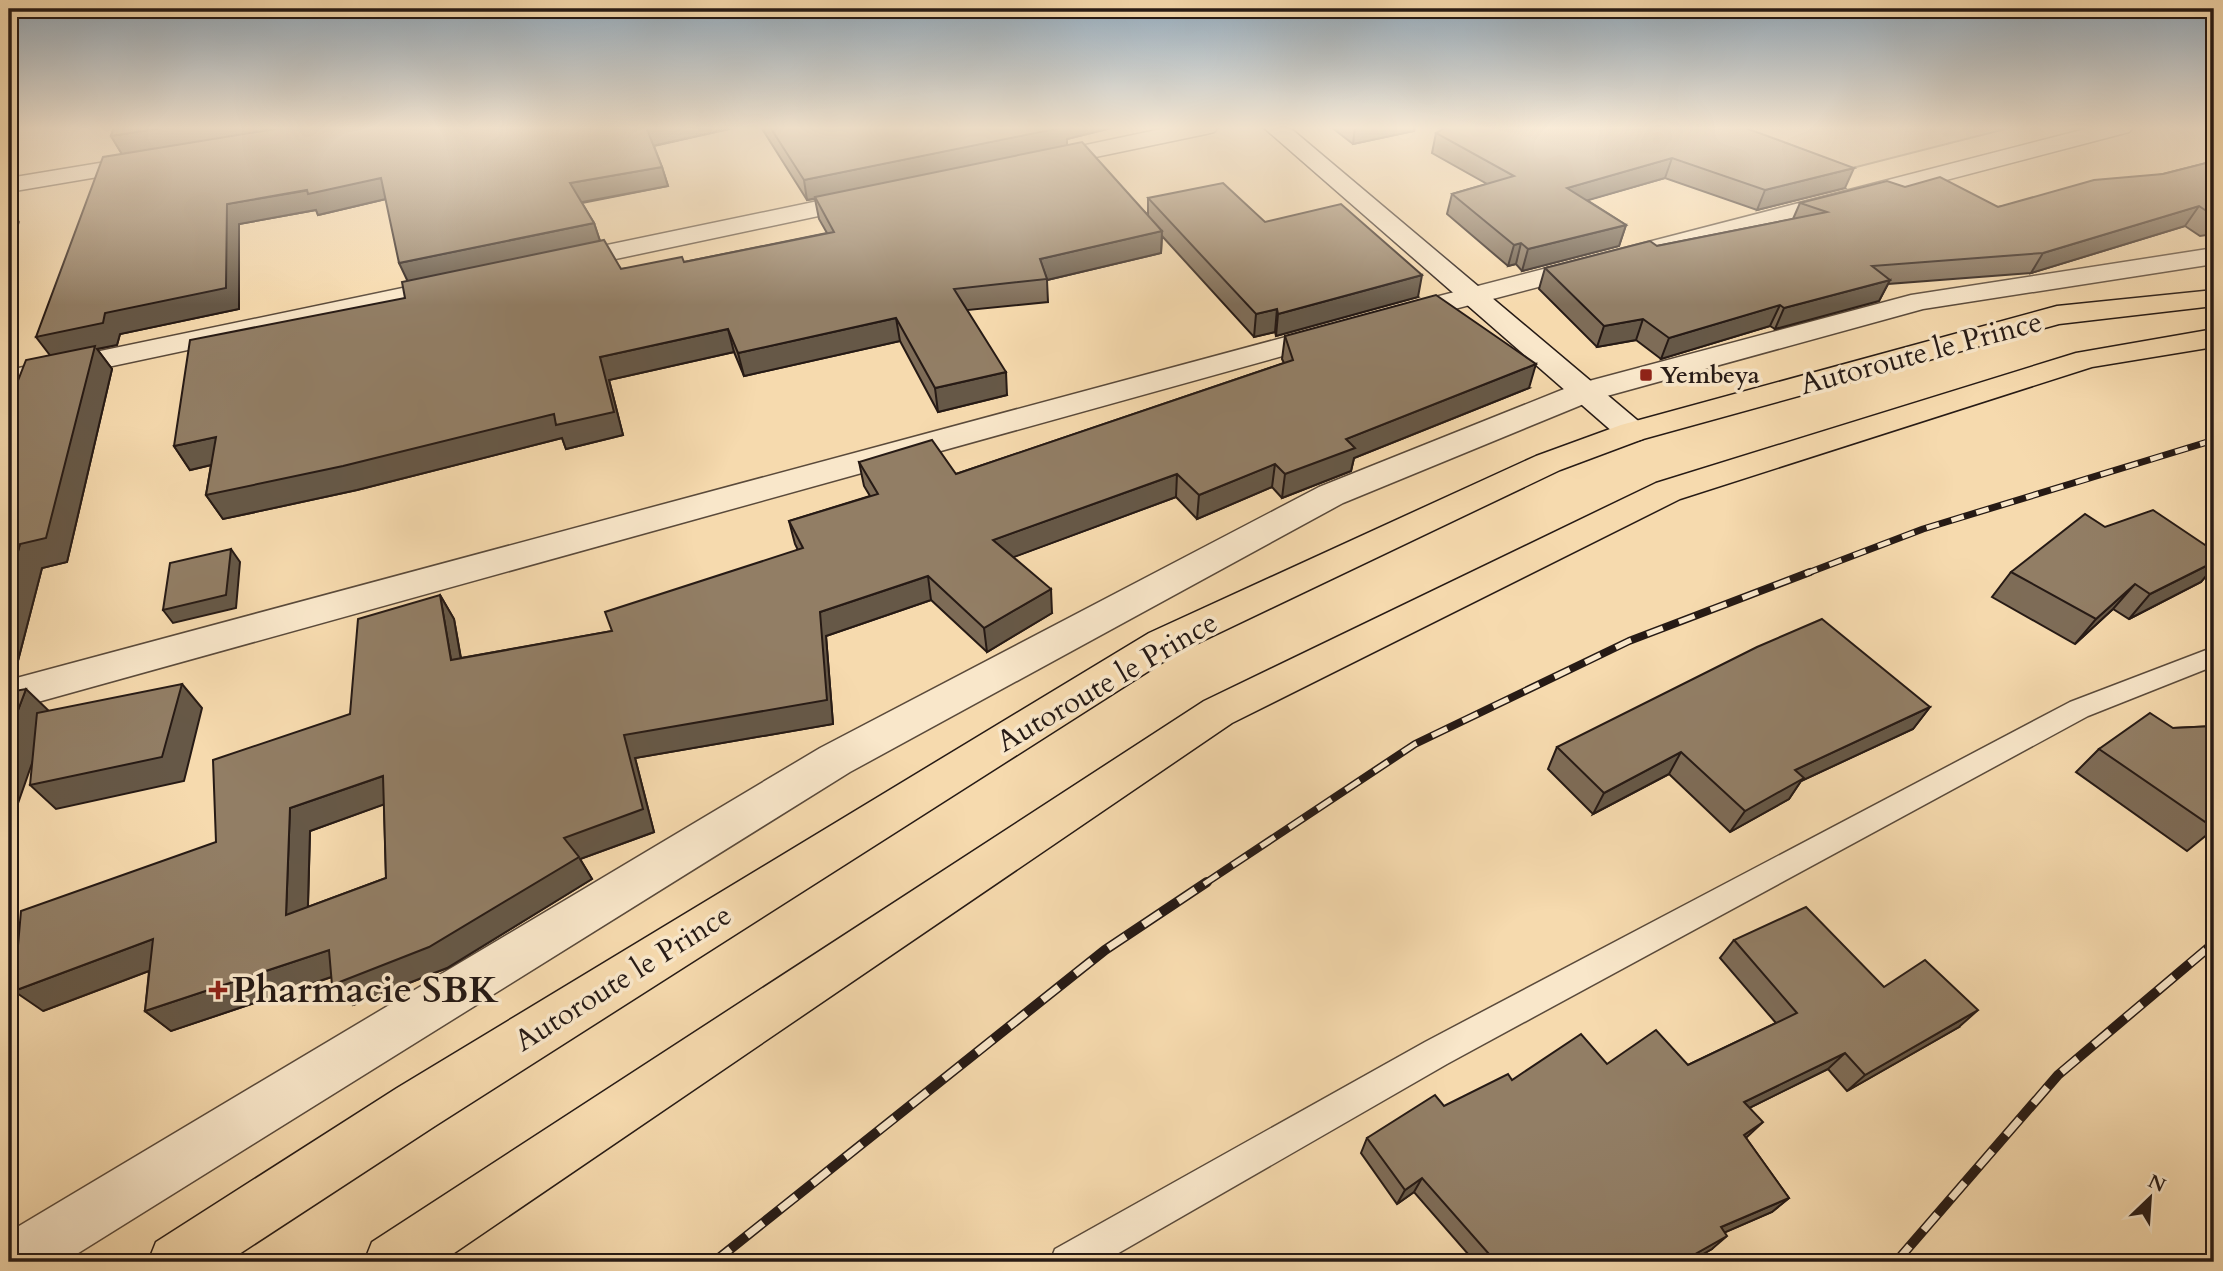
<svg xmlns="http://www.w3.org/2000/svg" width="2223" height="1271" viewBox="0 0 2223 1271" font-family="Cardo,serif">
<rect width="100%" height="100%" fill="#f6daae"/>
<filter id="stains"><feTurbulence type="fractalNoise" baseFrequency=".00286" numOctaves="4"/><feColorMatrix values="0 0 0 0 .2 0 0 0 0 .09 0 0 0 0 .02 0 0 0 .5 -.17"/></filter>
<radialGradient id="worn" r=".72"><stop offset=".6" stop-color="#630" stop-opacity="0"/><stop offset="1" stop-color="#630" stop-opacity=".3"/></radialGradient>
<!-- green -->
<polygon fill="#d3b994" stroke="#7c6a54" stroke-width="2" points="1706,127 2013,127 1829,174"/>
<g fill="none" stroke-linecap="round" stroke-linejoin="round">
<defs>
<polygon id="lane" points="2214,647 2214,666 2088,716 1447,1064 1103,1262 1050,1262 1055,1249 1425,1042 2070,702"/>
<g id="street">
<polygon points="1171,127 1218,127 1214,132 1206,134 1038,169 1029,167 1026,162 1029,157 1038,155"/>
<polygon points="2093,127 2133,127 2129,132 1405,322 1395,325 1385,322 1380,316 1385,310"/>
<polygon points="148,155 157,157 160,162 157,167 9,192 9,178"/>
<polygon points="866,191 875,194 879,199 875,204 559,271 549,269 545,263 549,257 559,255"/>
<polygon points="2214,248 2214,264 1923,309 1596,399 1343,503 850,772 64,1262 9,1262 9,1232 820,748 1319,487 1574,385 1911,295"/>
<polygon points="455,277 465,279 469,285 465,291 9,388 9,370"/>
<polygon points="1334,324 1344,327 1349,333 1344,339 9,710 9,680"/>
</g>
<polygon id="secondary" points="1263,127 1289,127 1643,425 1648,432 1643,439 1632,442 1621,439"/>
<g id="primary">
<polygon points="2214,290 2214,306 2059,324 1643,439 1560,470 1177,653 435,1126 227,1262 148,1262 156,1242 397,1088 1149,633 1536,456 1621,425 2057,306"/>
<polygon points="2214,329 2214,347 2092,367 1680,499 1232,723 441,1262 364,1262 372,1242 1204,701 1656,483 2076,353"/>
</g>
</defs>
<!-- lane casing -->
<use href="#lane" stroke="#5a4a3b" stroke-width="3"/>
<!-- street casing -->
<use href="#street" stroke="#5a4a3b" stroke-width="3"/>
<!-- secondary casing -->
<use href="#secondary" stroke="#261a15" stroke-width="3"/>
<!-- primary casing -->
<use href="#primary" stroke="#261a15" stroke-width="3"/>
<!-- lane -->
<use href="#lane" fill="#f9e7ca" fill-rule="evenodd"/>
<!-- street -->
<use href="#street" fill="#f9e7ca" fill-rule="evenodd"/>
<!-- secondary -->
<use href="#secondary" fill="#f9e7ca" fill-rule="evenodd"/>
<!-- primary -->
<use href="#primary" fill="#f6daae" fill-rule="evenodd"/>
<defs>
<polyline id="rail-far2" points="1805,574 1923,529 2214,440"/>
<polyline id="rail-far1" points="1204,884 1415,744 1629,641 1810,572"/>
<g id="rail">
<polyline points="714,1262 1105,950 1207,882"/>
<polyline points="1896,1262 2058,1075 2214,943"/>
</g>
</defs>
<!-- rail-far2 casing -->
<use href="#rail-far2" stroke="#261a15" stroke-width="7"/>
<!-- rail-far1 casing -->
<use href="#rail-far1" stroke="#261a15" stroke-width="8"/>
<!-- rail casing -->
<use href="#rail" stroke="#261a15" stroke-width="10"/>
<!-- rail-far2 -->
<use href="#rail-far2" stroke="#f9e7ca" stroke-width="4.5" stroke-dasharray="13" stroke-linecap="butt"/>
<!-- rail-far1 -->
<use href="#rail-far1" stroke="#f9e7ca" stroke-width="5" stroke-dasharray="17" stroke-linecap="butt"/>
<!-- rail -->
<use href="#rail" stroke="#f9e7ca" stroke-width="7" stroke-dasharray="21" stroke-linecap="butt"/>
</g>
<!-- wall -->
<g fill="#7e6c57" stroke="#261a15" stroke-width="2" fill-rule="evenodd">
<polygon points="114,127 738,127 654,146 662,167 668,186 582,203 594,223 600,241 621,269 684,262 827,233 819,219 815,199 807,200 761,127 1115,127 1067,139 1067,145 1148,215 1148,198 1265,222 1418,297 1276,336 1275,332 1254,337 1162,236 1161,253 1047,280 1048,302 967,310 1007,395 938,412 900,341 744,376 734,352 609,380 623,435 566,449 562,438 357,490 223,519 206,495 211,465 190,470 174,446 405,298 408,281 386,199 318,215 316,210 239,224 239,309 120,334 117,345 97,349 112,369 67,562 42,568 14,676 9,679 9,384 17,383 50,355 122,154 111,136"/>
<polygon points="1331,127 1415,127 1414,131 1353,144"/>
<polygon points="1743,127 1845,188 1757,210 1665,178 1587,200 1626,225 1619,246 1522,271 1516,264 1508,266 1447,214 1452,194 1487,184 1432,153 1436,133"/>
<polygon points="2214,161 2214,234 2200,236 2185,226 2031,273 1888,284 1879,301 1775,329 1770,326 1661,359 1636,340 1597,347 1539,289 1545,268 1793,219 1800,203 1905,187 1998,207 2163,174"/>
<path d="M1285,336l244,52 -175,70 -3,13 -69,27 -10,-11 -75,32 -21,-22 -163,60 39,56 -65,39 -56,-52 -105,36 7,88 -198,34 19,74 -74,27 12,20 -145,89 -94,37 -21,-28 -161,54 -26,-20 4,-40 -106,40 307,-297 90,-119 14,24 7,39 151,-27 186,-81 -3,-6 -6,-23 81,-25 -6,-10 -5,-24 97,12 328,-111 -2,-4zM384,804l2,74 -78,29 2,-76z"/>
<polygon points="2105,527 2214,551 2214,567 2201,582 2129,619 2113,609 2075,644 1992,597 2011,572"/>
<polygon points="1930,707 1913,729 1801,781 1789,799 1730,832 1669,774 1593,814 1548,769 1557,747"/>
<polygon points="2214,726 2214,829 2187,851 2076,772 2099,749 2173,728"/>
<polygon points="1734,940 1884,987 1959,1027 1847,1091 1828,1069 1749,1108 1746,1138 1789,1198 1772,1212 1725,1232 1712,1249 1689,1262 1475,1262 1414,1192 1397,1204 1361,1153 1367,1138 1512,1080 1607,1064 1688,1065 1776,1023 1720,958"/>
</g>
<!-- shaded-wall -->
<g fill="#665847" stroke="#261a15" stroke-width="2">
<polygon points="167,127 295,127 123,156 111,136"/>
<polygon points="646,127 738,127 652,146"/>
<polygon points="1062,127 1115,127 1067,139 1067,146 807,200 804,180"/>
<polygon points="1355,127 1415,127 1414,131 1353,144"/>
<polygon points="1672,158 1665,178 1561,208 1567,188"/>
<polygon points="662,167 668,186 577,203 570,183"/>
<polygon points="1854,168 1845,188 1757,210 1765,190"/>
<polygon points="381,178 390,198 318,215 316,210 239,224 239,309 120,334 117,345 97,349 112,369 67,562 42,568 14,676 9,679 9,584 20,544 52,358 36,337 105,313 227,204"/>
<polygon points="2199,206 2185,226 2031,273 2043,253"/>
<polygon points="9,208 19,222 9,248"/>
<polygon points="594,223 601,244 409,284 399,263"/>
<polygon points="1626,225 1619,246 1522,271 1528,249"/>
<polygon points="1162,231 1161,253 1047,280 1040,259"/>
<polygon points="1521,243 1516,264 1508,266 1514,245"/>
<polygon points="1422,275 1418,297 1276,336 1278,314"/>
<polygon points="1890,280 1879,301 1775,329 1784,308"/>
<polygon points="1780,305 1770,326 1661,359 1669,338"/>
<polygon points="1277,309 1275,332 1254,337 1256,314"/>
<polygon points="896,318 900,341 744,376 738,353"/>
<polygon points="1643,319 1636,340 1597,347 1604,326"/>
<polygon points="728,329 734,352 609,380 623,435 566,449 562,438 357,490 223,519 206,495 600,357"/>
<polygon points="1536,364 1529,388 1354,458 1351,471 1282,498 1285,474 1346,439"/>
<polygon points="1006,372 1007,395 938,412 935,388"/>
<polygon points="216,437 232,460 190,470 174,446"/>
<polygon points="1275,464 1272,487 1197,519 1199,495"/>
<polygon points="1177,474 1176,497 995,564 993,540"/>
<polygon points="231,549 240,562 236,608 173,623 163,610"/>
<polygon points="2214,562 2214,567 2201,582 2129,619 2150,594"/>
<polygon points="928,576 931,600 826,636 833,724 635,758 654,832 580,859 592,879 447,968 353,1005 332,985 564,838 624,735 820,612"/>
<polygon points="2135,584 2113,609 2075,644 2096,619"/>
<polygon points="1051,589 1052,613 987,652 984,628"/>
<polygon points="440,595 454,619 465,683 451,660"/>
<polygon points="182,684 202,708 184,781 56,809 30,785"/>
<polygon points="26,689 50,712 9,829 9,734"/>
<polygon points="1930,707 1913,729 1801,781 1789,799 1730,832 1745,811 1795,770"/>
<polygon points="1681,752 1669,774 1593,814 1604,793"/>
<polygon points="383,776 399,799 310,831 307,937 286,915 290,808"/>
<polygon points="153,939 178,960 43,1011 14,991"/>
<polygon points="329,950 349,971 171,1031 145,1011"/>
<polygon points="1978,1010 1959,1027 1847,1091 1865,1075"/>
<polygon points="1845,1053 1828,1069 1729,1118 1744,1102"/>
<polygon points="1763,1122 1747,1137 1729,1150 1744,1135"/>
<polygon points="1422,1178 1414,1192 1397,1204 1405,1190"/>
<polygon points="1789,1198 1772,1212 1705,1241 1721,1227"/>
<polygon points="1727,1236 1712,1249 1689,1262 1681,1262"/>
</g>
<!-- building -->
<g fill="#927e65" stroke="#261a15" stroke-width="2" fill-rule="evenodd">
<polygon points="114,127 167,127 111,136"/>
<polygon points="287,127 646,127 662,167 570,183 594,223 399,263 381,178 308,194 307,190 227,204 226,288 105,313 103,323 36,337 103,157"/>
<polygon points="770,127 1065,127 804,180"/>
<polygon points="1446,127 1743,127 1854,168 1765,190 1672,158 1567,188 1626,225 1528,249 1521,243 1514,245 1452,194 1514,176 1436,133"/>
<polygon points="1082,142 1162,231 1040,259 1047,279 954,289 1006,372 935,388 896,318 738,353 728,329 600,357 614,412 556,425 554,414 343,466 206,495 216,437 174,446 190,340 405,298 402,282 604,240 621,269 682,257 684,262 834,232 815,197"/>
<polygon points="2214,161 2214,216 2199,206 2043,253 1872,266 1890,280 1784,308 1780,305 1669,338 1643,319 1604,326 1545,268 1650,241 1657,246 1827,212 1800,203 1887,181 1905,187 1940,177 1998,207 2094,180 2163,174"/>
<polygon points="1223,183 1265,222 1341,204 1422,275 1278,314 1277,309 1256,314 1148,198"/>
<path d="M1436,295l100,69 -190,75 9,9 -70,26 -10,-10 -76,31 -22,-21 -184,66 58,49 -67,39 -56,-52 -108,36 7,88 -203,35 19,74 -79,29 15,19 -150,90 -97,38 -3,-35 -184,61 8,-72 -139,52 7,-80 195,-69 -3,-82 137,-46 8,-95 82,-24 11,65 161,-29 -7,-19 198,-64 -14,-27 89,-27 -19,-32 73,-22 24,34 337,-114 -8,-24zM383,776l3,102 -100,37 4,-107z"/>
<polygon points="95,346 46,538 20,544 9,584 9,384 17,383 26,360"/>
<polygon points="2153,510 2214,551 2214,562 2150,594 2135,584 2096,619 2011,572 2085,514 2105,527"/>
<polygon points="231,549 226,595 163,610 170,563"/>
<polygon points="1822,619 1930,707 1795,770 1804,778 1745,811 1681,752 1604,793 1557,747 1757,647"/>
<polygon points="182,684 162,757 30,785 37,713"/>
<polygon points="26,689 9,734 9,692"/>
<polygon points="2150,713 2173,728 2214,726 2214,828 2099,749"/>
<polygon points="1806,907 1884,987 1925,960 1978,1010 1865,1075 1845,1053 1744,1102 1763,1122 1744,1135 1789,1198 1721,1227 1727,1236 1681,1262 1496,1262 1422,1178 1405,1190 1367,1138 1435,1095 1444,1106 1508,1074 1512,1080 1581,1034 1607,1064 1656,1030 1688,1065 1797,1013 1734,940"/>
</g>
<!-- sky -->
<linearGradient id="sky" x2="0" y2="1"><stop stop-color="#91a9bc"/><stop offset="0.42" stop-color="#fbeedb"/><stop offset="1" stop-color="#fbeedb" stop-opacity="0"/></linearGradient>
<rect width="2223" height="305" fill="url(#sky)"/>
<!-- markers -->
<g fill="#8f2418" stroke="#f9e7ca" stroke-width="2.5">
<rect x="1639" y="368" width="14" height="14" rx="3.5"/>
<path d="M214.5 979.5h7v7h7v7h-7v7h-7v-7h-7v-7h7z"/>
</g>
<g text-anchor="middle" dominant-baseline="central" stroke-width="7" stroke-linejoin="round" paint-order="stroke">
<!-- far-poi labels -->
<g font-size="24" font-weight="bold" fill="#261a15" stroke="#f9e7ca" text-anchor="start">
<text x="1660" y="375">Yembeya</text>
</g>
<!-- street labels -->
<g font-size="30" fill="#261a15" stroke="#f9e7ca">
<text transform="translate(1921 353) rotate(-15)">Autoroute le Prince</text>
<text transform="translate(1107 682) rotate(-30)">Autoroute le Prince</text>
<text transform="translate(623 978) rotate(-32)">Autoroute le Prince</text>
</g>
<!-- near-poi labels -->
<g font-size="37" font-weight="bold" fill="#261a15" stroke="#f9e7ca" text-anchor="start">
<text x="232" y="990">Pharmacie SBK</text>
</g>
</g>
<!-- margin -->
<rect width="2223" height="1271" fill="none" stroke="#f6daae" stroke-width="35"/>
<rect x="10" y="10" width="2202" height="1250" fill="none" stroke="#261a15" stroke-width="3.5"/>
<rect x="18" y="18" width="2188" height="1236" fill="none" stroke="#261a15" stroke-width="2"/>
<!-- north arrow -->
<g transform="translate(2150 1198) rotate(25)" stroke="#f9e7ca" stroke-width="5" paint-order="stroke">
<path d="M0-5L12 26L0 18L-12 26Z" fill="#261a15"/>
<text y="-10" font-size="19" font-weight="bold" text-anchor="middle" fill="#261a15">N</text>
</g>
<rect width="100%" height="100%" filter="url(#stains)"/>
<rect width="100%" height="100%" fill="url(#worn)"/>
</svg>
